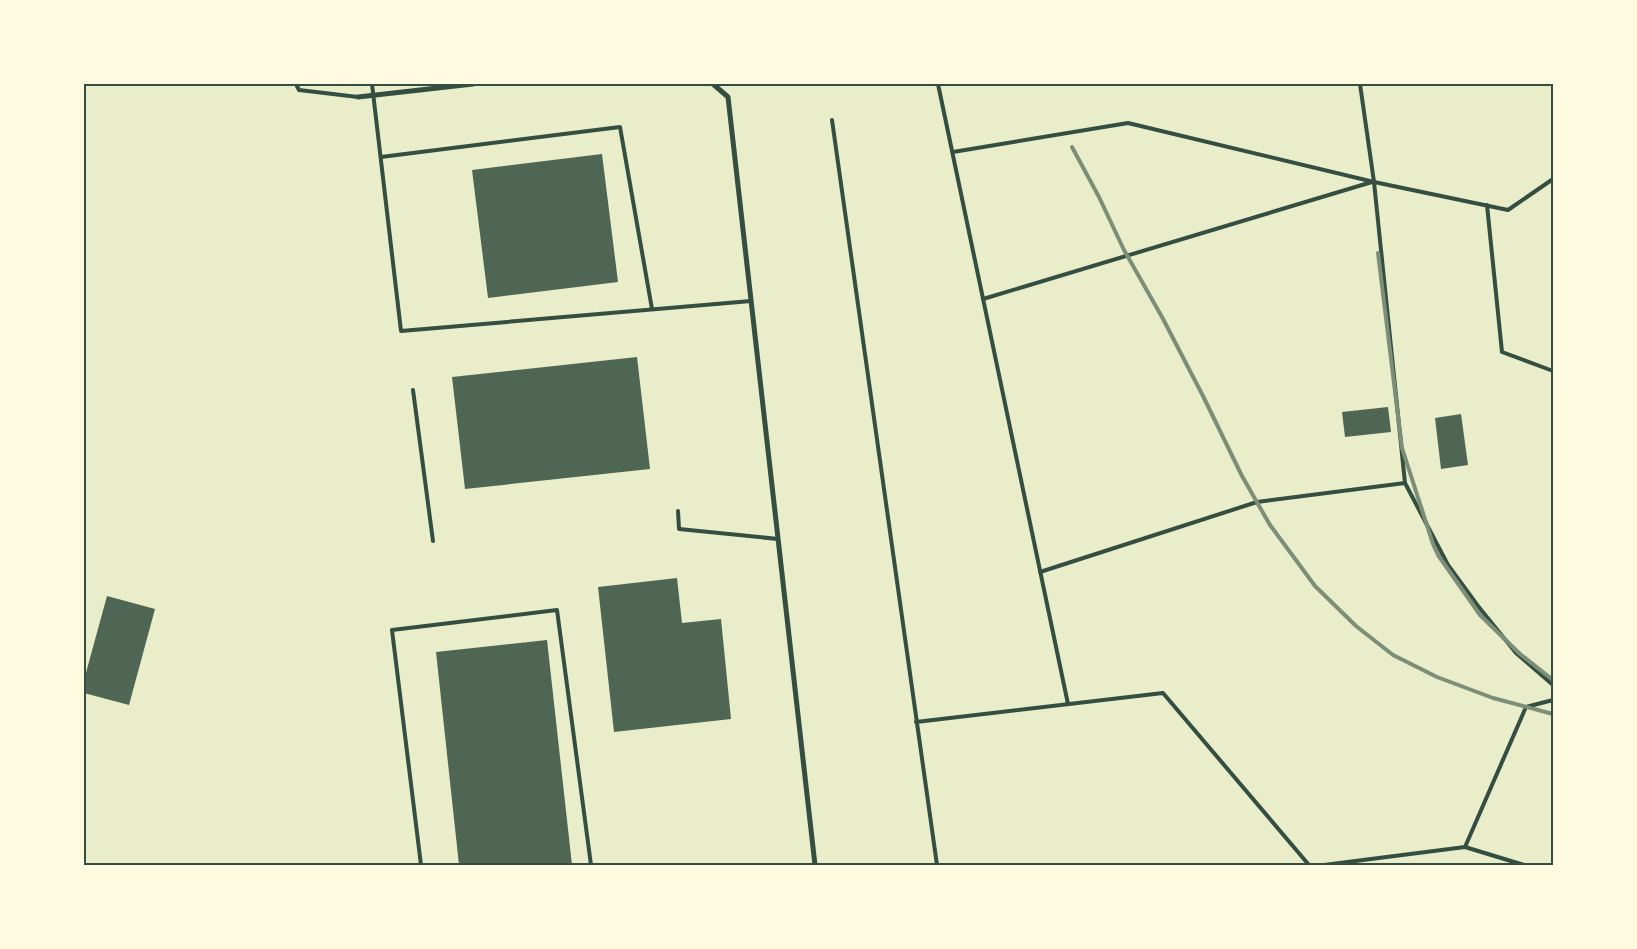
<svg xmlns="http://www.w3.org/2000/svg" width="1637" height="949" viewBox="0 0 1637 949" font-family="'Source Sans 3',sans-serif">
<rect width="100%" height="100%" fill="#e9edc9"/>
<!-- building -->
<g fill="#4f6655">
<polygon points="602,154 618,282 488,298 472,170"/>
<polygon points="637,357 650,469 465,489 452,377"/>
<polygon points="1388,407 1391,432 1345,437 1342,412"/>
<polygon points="1461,414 1468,465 1441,469 1435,418"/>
<polygon points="677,578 682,623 721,619 731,719 614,732 598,587"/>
<polygon points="107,596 155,609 129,705 84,693 84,680"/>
<polygon points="547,640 572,865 459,865 436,652"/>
</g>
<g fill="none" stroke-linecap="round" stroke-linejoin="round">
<!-- service -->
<g stroke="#344e41" stroke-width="4">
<polyline points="296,84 299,90 358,97"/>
<polyline points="372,84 401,331 751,301"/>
<polyline points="938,84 1068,704"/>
<polyline points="1360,84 1374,182 1405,483 1448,565 1478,606 1516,653 1553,685"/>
<polyline points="832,120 937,865"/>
<polyline points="953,152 1128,123 1374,182 1508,210 1553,179"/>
<polyline points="381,157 620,127 652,309"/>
<polyline points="1487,205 1502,352 1553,371"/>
<polyline points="983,299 1372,182"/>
<polyline points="413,390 433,541"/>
<polyline points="678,511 679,529 778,539"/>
<polyline points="1040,572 1257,502 1405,483"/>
<polyline points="916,722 1163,693 1309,865"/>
<polyline points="1465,847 1526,707 1553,700"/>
<polyline points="421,865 392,630 557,610 591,865"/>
<polyline points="1324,865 1465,847 1524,865"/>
</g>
<!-- minor -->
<g stroke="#344e41" stroke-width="5">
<polyline points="713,84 728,97 815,865"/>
<polyline points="358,97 473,84"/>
</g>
<!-- rail -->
<g stroke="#7c8e77" stroke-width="4">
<polyline points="1072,147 1099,197 1124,250 1162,317 1203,396 1242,476 1270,525 1315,586 1356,626 1393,655 1437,677 1493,698 1553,714"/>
<polyline points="1378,253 1402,448 1433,544 1438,555 1480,615 1520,654 1553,680"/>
</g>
</g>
<!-- border -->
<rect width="1637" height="949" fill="none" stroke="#fefae0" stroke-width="170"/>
<rect x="85" y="85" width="1467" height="779" fill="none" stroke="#344e41" stroke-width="2"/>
</svg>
